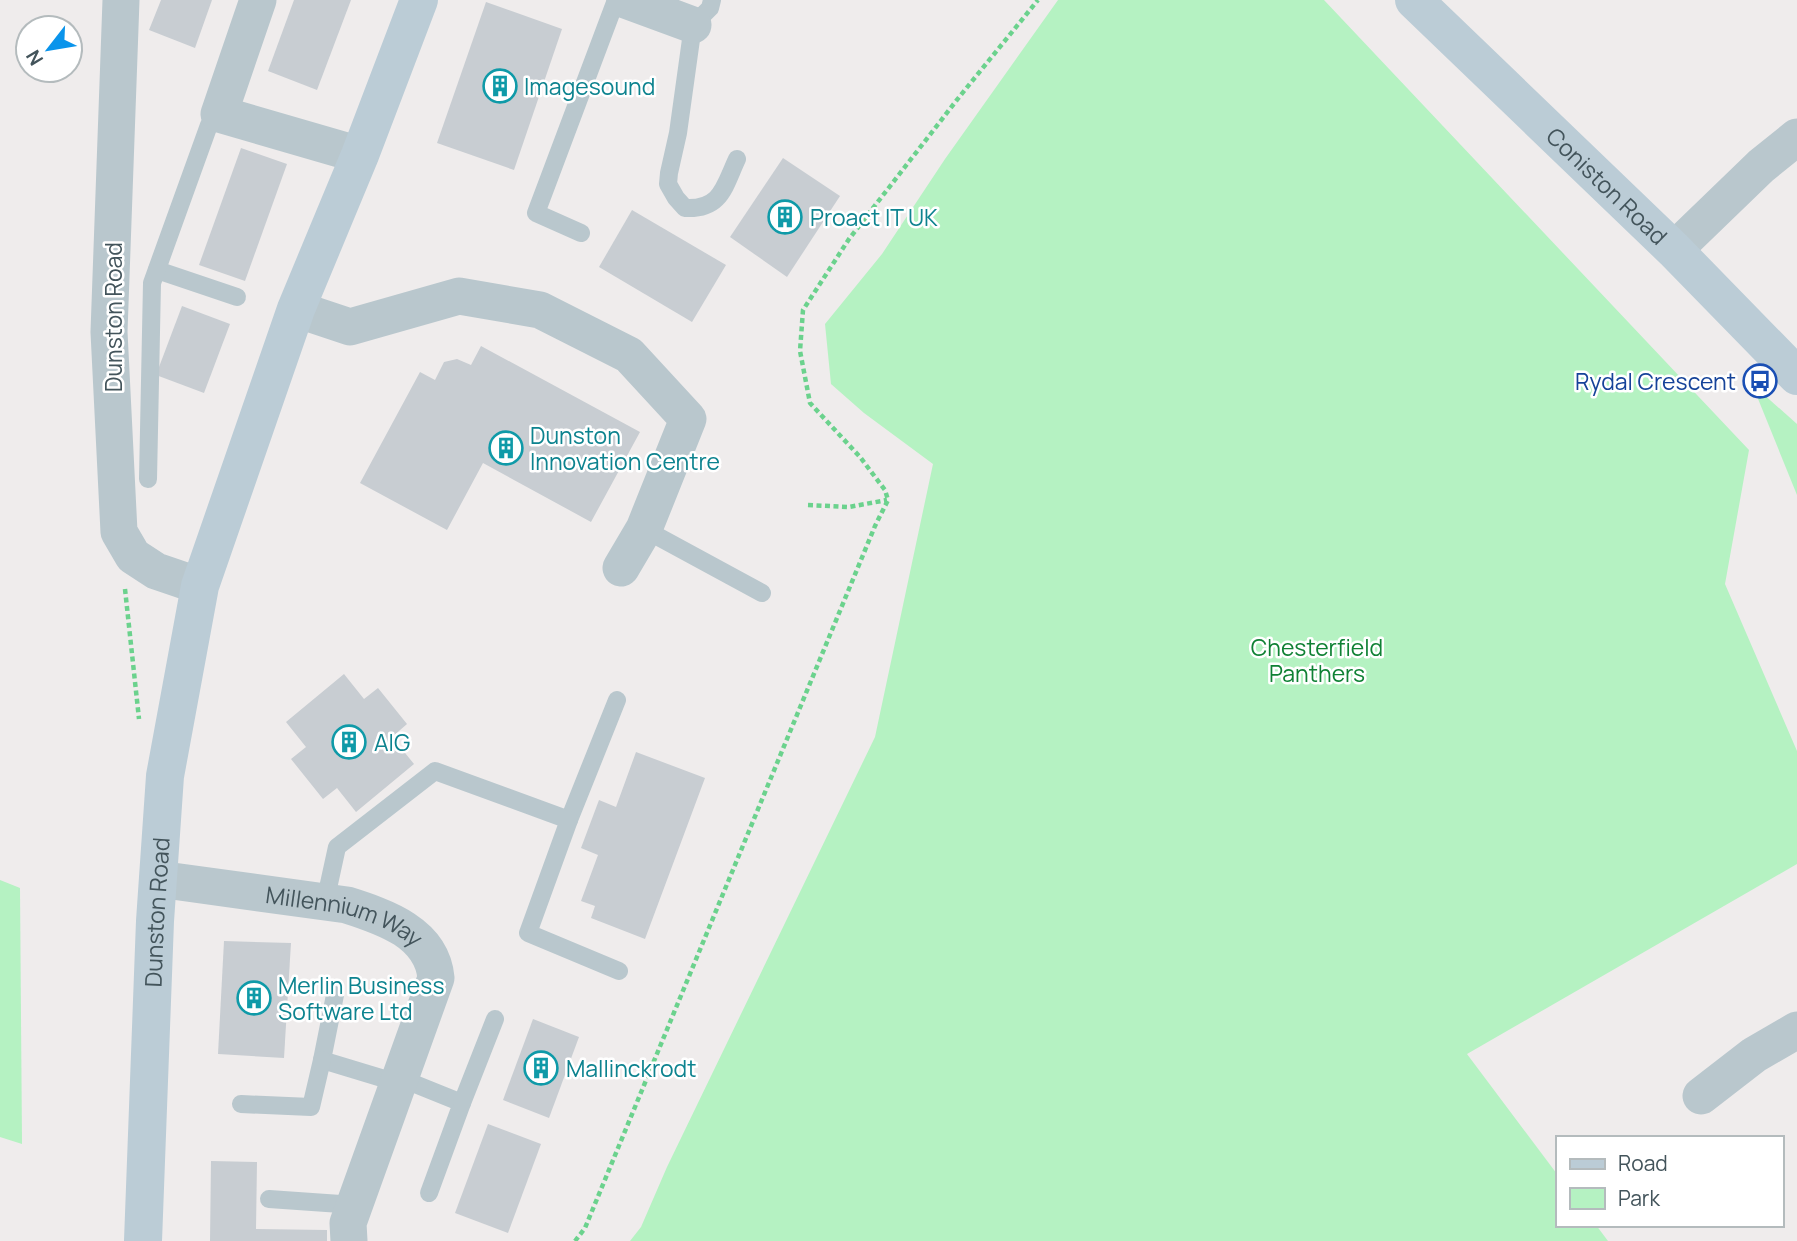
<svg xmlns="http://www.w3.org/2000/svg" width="1797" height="1241" viewBox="0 0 1797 1241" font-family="Manrope,sans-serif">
<rect width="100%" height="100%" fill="#efecec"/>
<!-- green -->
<g fill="#b5f2c2">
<polygon points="1058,0 1324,0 1749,450 1725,584 1797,751 1797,864 1467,1054 1557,1174 1557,1225 1596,1225 1608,1241 630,1241 641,1227 667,1167 875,737 933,464 864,413 831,384 825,324 882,254 945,159"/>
<polygon points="1752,384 1797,424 1797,495"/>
<polygon points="0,880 20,888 22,1144 0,1137"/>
</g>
<!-- building -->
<g fill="#c8cdd2">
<polygon points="161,0 212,0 195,48 149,30"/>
<polygon points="294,0 351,0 317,90 268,71"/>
<polygon points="486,2 562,29 514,170 437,143"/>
<polygon points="241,148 287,164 245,281 199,265"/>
<polygon points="783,158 840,196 787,277 730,237"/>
<polygon points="632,210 726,265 692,322 599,267"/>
<polygon points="182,306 230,324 204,393 156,375"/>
<polygon points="481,346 640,432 591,522 483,463 447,530 360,483 420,372 435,380 444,362 457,359 471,365"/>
<polygon points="344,674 364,699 378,688 407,724 392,737 414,764 356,812 337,788 323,799 291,759 306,747 286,722"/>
<polygon points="636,752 705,778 645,939 591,918 595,906 581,901 598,855 581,848 599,800 616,807"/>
<polygon points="224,941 291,943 284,1058 218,1054"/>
<polygon points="533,1019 579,1037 549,1118 503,1100"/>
<polygon points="488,1124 541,1144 508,1233 455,1213"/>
<polygon points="211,1161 257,1162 256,1229 327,1230 327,1241 210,1241"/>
</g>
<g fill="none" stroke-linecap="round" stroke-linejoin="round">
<!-- path -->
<g stroke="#6bd28d" stroke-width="4.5" stroke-dasharray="5 3.5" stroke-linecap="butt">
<polyline points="808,505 849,507 887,500"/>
<polyline points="125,589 139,719"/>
<polyline points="575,1241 585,1228 875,526 888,500 885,490 860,457 810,403 800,351 803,310 849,239 960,96 1038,0"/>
</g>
<!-- lane -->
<g stroke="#b9c7cd" stroke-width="18">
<path d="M712,0l-2,8 -17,17 -15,108 -9,40 -1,11 8,14 9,10c36,2 39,-21 52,-49"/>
<polyline points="581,233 536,213 616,0"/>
<polyline points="157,270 237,297"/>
<polyline points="148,479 152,283 209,125 219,114"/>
<polyline points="644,529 762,593"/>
<polyline points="569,820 617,700"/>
<polyline points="325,902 337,847 435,771 569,820 528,933 619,971"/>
<polyline points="335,995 322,1060 398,1083"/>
<polyline points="400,1078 462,1103 429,1193"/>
<polyline points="462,1103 495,1019"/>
<polyline points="241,1104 311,1107 322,1060"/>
<polyline points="269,1199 355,1205"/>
</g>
<!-- street -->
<g stroke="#b9c7cd" stroke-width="37">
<polyline points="121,0 109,332 119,532 133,556 156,571 200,586"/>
<polyline points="258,0 219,114 360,155"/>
<polyline points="625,0 693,25"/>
<polyline points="1674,250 1761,166 1797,137"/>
<polyline points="296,309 350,327 459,296 540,310 629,355 688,419 644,529 621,568"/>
<path id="s1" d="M158,879l189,26c38,12 85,28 89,73l-88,245 1,18"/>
<polyline points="1701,1096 1754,1055 1797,1030"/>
</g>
<!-- secondary -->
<g stroke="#bbccd6" stroke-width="38">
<path id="s2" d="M1414,0l260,250 123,126"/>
<path id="s3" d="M143,1241l12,-320 10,-145 35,-190 96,-277 64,-154 59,-155"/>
</g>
</g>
<!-- icons -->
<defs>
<symbol id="building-ring" viewBox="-11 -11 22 22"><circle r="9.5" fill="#fff" stroke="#0f9aa8" stroke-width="1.5"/><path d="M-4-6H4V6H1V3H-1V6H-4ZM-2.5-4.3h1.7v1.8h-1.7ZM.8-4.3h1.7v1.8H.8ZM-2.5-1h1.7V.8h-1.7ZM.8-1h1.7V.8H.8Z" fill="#0f9aa8"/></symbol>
<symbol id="bus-ring" viewBox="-11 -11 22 22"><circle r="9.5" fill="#fff" stroke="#1a4fb4" stroke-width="1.5"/><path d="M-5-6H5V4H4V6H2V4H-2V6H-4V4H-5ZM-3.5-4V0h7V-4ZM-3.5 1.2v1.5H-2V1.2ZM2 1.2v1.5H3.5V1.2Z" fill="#1a4fb4"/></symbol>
</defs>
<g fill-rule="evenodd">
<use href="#building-ring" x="481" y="67" width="38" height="38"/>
<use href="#building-ring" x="766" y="198" width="38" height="38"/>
<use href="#bus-ring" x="1741" y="362" width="38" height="38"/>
<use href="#building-ring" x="487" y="429" width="38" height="38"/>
<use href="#building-ring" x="330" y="723" width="38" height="38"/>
<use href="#building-ring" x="235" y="979" width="38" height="38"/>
<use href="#building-ring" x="522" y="1049" width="38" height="38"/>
</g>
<g text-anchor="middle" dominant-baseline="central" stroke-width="5" stroke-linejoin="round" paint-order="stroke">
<!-- culture labels -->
<g font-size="23" fill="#0d838f" stroke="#fff" text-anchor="start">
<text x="524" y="86">Imagesound</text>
<text x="810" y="217">Proact IT UK</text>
<text x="530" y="435">Dunston<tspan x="530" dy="26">Innovation Centre</tspan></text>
<text x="374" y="742">AIG</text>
<text x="278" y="985">Merlin Business<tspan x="278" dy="26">Software Ltd</tspan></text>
<text x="566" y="1068">Mallinckrodt</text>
</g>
<!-- street labels -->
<g font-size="23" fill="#43545b" stroke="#fff">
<text stroke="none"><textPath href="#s2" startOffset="268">Coniston Road</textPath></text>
<text transform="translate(113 317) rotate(-90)">Dunston Road</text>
<text stroke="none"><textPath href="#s3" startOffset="329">Dunston Road</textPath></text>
<text stroke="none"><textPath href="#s1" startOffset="191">Millennium Way</textPath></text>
</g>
<!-- transit labels -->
<g font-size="23" fill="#164399" stroke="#fff" text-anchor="end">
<text x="1736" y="381">Rydal Crescent</text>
</g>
<!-- park labels -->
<g font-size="23" fill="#0f8134" stroke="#fff">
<text x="1317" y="647">Chesterfield<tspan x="1317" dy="26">Panthers</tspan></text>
</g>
</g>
<!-- legend -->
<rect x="1556" y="1136" width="228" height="91" fill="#ffffff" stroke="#b4bbbd" stroke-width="2"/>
<rect x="1570" y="1159" width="35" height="10" fill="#bbccd6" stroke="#b4bbbd" stroke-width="2"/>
<text x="1618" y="1171" font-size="21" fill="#43545b">Road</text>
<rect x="1570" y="1188" width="35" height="21" fill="#b5f2c2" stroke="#b4bbbd" stroke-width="2"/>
<text x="1618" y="1206" font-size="21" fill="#43545b">Park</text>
<!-- north arrow -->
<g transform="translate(49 49) rotate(239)"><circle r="33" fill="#ffffff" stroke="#b4bbbd" stroke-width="2"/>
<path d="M0-5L12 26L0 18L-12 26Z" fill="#0a94eb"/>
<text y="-10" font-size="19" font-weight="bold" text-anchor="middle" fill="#43545b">N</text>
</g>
</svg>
